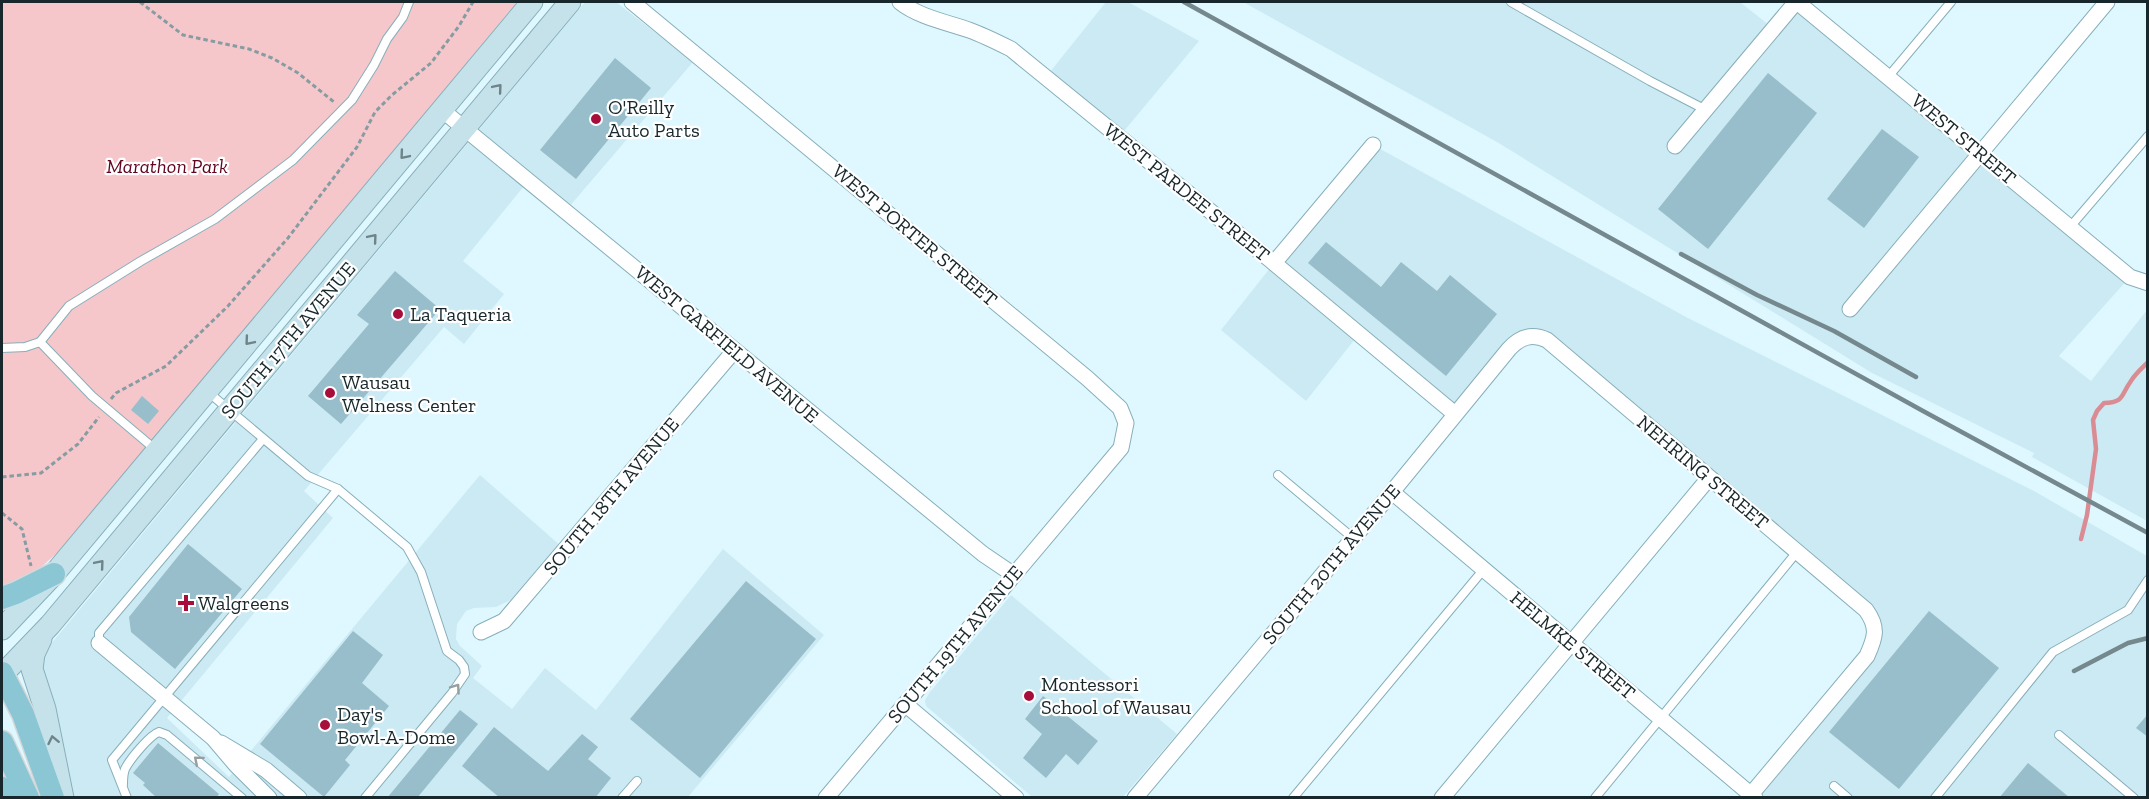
<svg xmlns="http://www.w3.org/2000/svg" width="2149" height="799" viewBox="0 0 2149 799" font-family="'Zilla Slab',serif">
<rect width="100%" height="100%" fill="#dff8ff"/>
<!-- built -->
<g fill="#cceaf3">
<polygon points="585,2 616,2 693,62 569,207 533,175 463,261 504,294 464,344 444,327 304,491 333,518 167,718 229,777 480,475 562,547 534,581 511,600 496,607 474,608 466,611 457,624 456,639 460,646 482,666 473,678 512,709 545,668 596,710 723,549 824,635 688,797 69,797 41,661 45,651"/>
<polygon points="1106,2 1128,2 1199,41 1119,137 1046,77"/>
<polygon points="1243,2 1740,2 1774,29 1796,2 2130,277 2059,356 2091,381 2147,310 2147,521 2032,457 2034,453 1872,373 1497,142"/>
<polygon points="1373,145 1686,317 2034,491 2147,556 2147,797 1755,797 1867,656 1874,624 1547,340 1530,336 1455,414 1359,334 1306,401 1221,330 1274,263"/>
<polygon points="1011,595 1177,734 1123,797 1032,797 926,706 925,700 930,692"/>
</g>
<!-- green -->
<polygon fill="#f6c7ca" points="2,2 517,2 202,382 56,554 32,575 2,589"/>
<g fill="none" stroke-linecap="round" stroke-linejoin="round">
<!-- stream -->
<path stroke="#d98c93" stroke-width="4.5" d="M2081,539l6,-24 9,-66 -3,-29 4,-9 7,-8c21,-1 16,-7 27,-22 4,-7 11,-13 17,-19"/>
</g>
<!-- building -->
<g fill="#97beca">
<polygon points="615,58 651,88 576,179 540,150"/>
<polygon points="1768,73 1817,113 1708,249 1658,209"/>
<polygon points="1882,129 1919,157 1864,228 1827,199"/>
<polygon points="1326,242 1381,287 1401,262 1437,291 1450,275 1497,314 1446,376 1308,263"/>
<polygon points="395,271 440,309 341,424 308,396 369,324 357,315"/>
<polygon points="142,396 159,411 148,424 131,410"/>
<polygon points="188,544 242,589 175,669 131,632 129,617"/>
<polygon points="746,581 816,639 700,778 630,719"/>
<polygon points="1929,611 1999,668 1899,789 1829,732"/>
<polygon points="353,631 383,655 362,683 389,706 345,760 350,765 324,797 260,744"/>
<polygon points="1043,696 1098,741 1078,765 1066,754 1046,778 1023,758 1042,734 1025,719"/>
<polygon points="460,710 478,724 417,798 387,798"/>
<polygon points="2148,714 2148,737 2136,728"/>
<polygon points="494,727 548,771 582,734 598,747 588,759 611,778 595,798 500,798 462,766"/>
<polygon points="158,743 219,794 216,798 157,798 143,785 145,783 133,773"/>
<polygon points="2028,763 2070,798 1999,798"/>
</g>
<g fill="none" stroke-linecap="round" stroke-linejoin="round">
<defs>
<g id="lane">
<polyline points="1511,2 1650,81 1706,110"/>
<polyline points="1888,77 1951,2"/>
<polyline points="2070,227 2148,136"/>
<polyline points="40,342 69,306 141,261 215,219 293,160 352,100 374,65 387,39 403,17 409,2"/>
<polyline points="2,348 25,347 40,342 92,396 156,450"/>
<polyline points="208,392 308,476 338,489 407,547 421,572 447,651 459,660 464,667 465,674 452,693 365,798"/>
<polyline points="1278,475 1353,538"/>
<polyline points="99,643 99,633 263,439"/>
<polyline points="2059,735 2134,798"/>
<path d="M123,784c0,-5 0,-10 2,-15 5,-10 25,-34 34,-37l8,3 75,63"/>
<polyline points="1834,786 1848,798"/>
<polyline points="127,798 112,760 338,489"/>
<polyline points="622,798 637,781"/>
<polyline points="1293,798 1484,569"/>
<polyline points="1595,798 1797,552"/>
<polyline points="1935,798 2053,652 2128,610 2148,580"/>
</g>
<g id="street">
<polyline points="632,2 1087,378 1120,408 1126,423 1121,448 826,798"/>
<path d="M900,2c19,15 46,20 69,28 14,5 28,12 42,19l263,214 181,151"/>
<polyline points="1797,2 2130,277 2148,283"/>
<polyline points="442,110 983,554 1014,575"/>
<polyline points="1675,146 1796,2"/>
<polyline points="1274,263 1373,145"/>
<polyline points="1850,309 2107,2"/>
<polyline points="1392,492 1755,798"/>
<polyline points="481,632 504,621 734,351"/>
<polyline points="99,643 213,738 236,765 269,798"/>
<polyline points="905,704 1016,798"/>
<polyline points="221,743 266,770 299,798"/>
<path d="M1135,798l257,-306 117,-143c11,-12 23,-16 38,-9l319,270c13,18 9,28 1,46l-119,142"/>
<polyline points="1442,798 1709,478"/>
</g>
<g id="secondary">
<polyline points="2,629 54,574 532,2"/>
<polyline points="41,639 34,654 32,669 45,709 63,798"/>
<polyline points="2,675 50,625 570,2"/>
</g>
<g id="primary">
<polyline points="2,598 16,593 54,574"/>
<polyline points="2,673 23,714 53,798"/>
<polyline points="2,742 28,798"/>
<polyline points="2,788 6,798"/>
</g>
</defs>
<!-- lane casing -->
<use href="#lane" stroke="#87afba" stroke-width="10"/>
<!-- street casing -->
<use href="#street" stroke="#87afba" stroke-width="17"/>
<!-- secondary casing -->
<use href="#secondary" stroke="#87afba" stroke-width="23"/>
<!-- primary casing -->
<use href="#primary" stroke="#d5d8d9" stroke-width="25"/>
<!-- path -->
<g stroke="#879ca2" stroke-width="3" stroke-dasharray="4.5 3" stroke-linecap="butt">
<polyline points="140,2 183,35 249,49 272,58 298,73 334,102"/>
<polyline points="111,399 116,393 166,366 228,306 288,238 357,147 375,112 392,95 431,63 459,26 473,2"/>
<polyline points="2,477 41,473 78,444 99,417"/>
<polyline points="2,513 22,529 31,566"/>
</g>
<!-- lane -->
<use href="#lane" stroke="#fff" stroke-width="8"/>
<!-- street -->
<use href="#street" stroke="#fff" stroke-width="15"/>
<!-- secondary -->
<use href="#secondary" stroke="#c5e2ea" stroke-width="21"/>
<!-- primary -->
<use href="#primary" stroke="#8bc6d5" stroke-width="22"/>
<!-- rail -->
<g stroke="#74888d" stroke-width="4.5">
<polyline points="1184,2 1923,411 2148,533"/>
<polyline points="1681,254 1757,295 1834,331 1916,377"/>
<polyline points="2074,671 2128,643 2148,638"/>
</g>
</g>
<!-- one-way arrows -->
<defs><path id="oneway-chevron" d="M-2-3.5L2.5 0L-2 3.5" fill="none" stroke-width="1.6" stroke-linecap="round" stroke-linejoin="round" transform="scale(1.5)"/></defs>
<g stroke="#6e848a">
<use href="#oneway-chevron" transform="translate(498 88) rotate(-50)"/>
<use href="#oneway-chevron" transform="translate(404 155) rotate(130)"/>
<use href="#oneway-chevron" transform="translate(373 238) rotate(-50)"/>
<use href="#oneway-chevron" transform="translate(249 341) rotate(130)"/>
<use href="#oneway-chevron" transform="translate(100 564) rotate(-50)"/>
<use href="#oneway-chevron" transform="translate(53 740) rotate(-102)"/>
</g>
<g stroke="#979ea0">
<use href="#oneway-chevron" transform="translate(456 688) rotate(-55)"/>
<use href="#oneway-chevron" transform="translate(198 760) rotate(-140)"/>
</g>
<!-- markers -->
<g fill="#a70e3b" stroke="#fff" stroke-width="2">
<circle cx="596" cy="119" r="6"/>
<circle cx="398" cy="314" r="6"/>
<circle cx="330" cy="393" r="6"/>
<path d="M183 594h6v6h6v6h-6v6h-6v-6h-6v-6h6z"/>
<circle cx="1029" cy="696" r="6"/>
<circle cx="325" cy="725" r="6"/>
</g>
<g text-anchor="middle" dominant-baseline="central" stroke-width="4.5" stroke-linejoin="round" paint-order="stroke">
<!-- poi labels -->
<g font-size="20" fill="#17272b" stroke="#fff" text-anchor="start">
<text x="608" y="107">O'Reilly<tspan x="608" dy="23">Auto Parts</tspan></text>
<text x="410" y="314">La Taqueria</text>
<text x="342" y="382">Wausau<tspan x="342" dy="23">Welness Center</tspan></text>
<text x="198" y="603">Walgreens</text>
<text x="1041" y="684">Montessori<tspan x="1041" dy="23">School of Wausau</tspan></text>
<text x="337" y="714">Day's<tspan x="337" dy="23">Bowl-A-Dome</tspan></text>
</g>
<!-- street labels -->
<g font-size="20" fill="#17272b" stroke="#fff">
<text transform="translate(1964 139) rotate(40)">WEST STREET</text>
<text transform="translate(1187 192) rotate(39)">WEST PARDEE STREET</text>
<text transform="translate(915 235) rotate(40)">WEST PORTER STREET</text>
<text transform="translate(288 340) rotate(-50)">SOUTH 17TH AVENUE</text>
<text transform="translate(727 344) rotate(40)">WEST GARFIELD AVENUE</text>
<text transform="translate(1703 472) rotate(40)">NEHRING STREET</text>
<text transform="translate(611 496) rotate(-50)">SOUTH 18TH AVENUE</text>
<text transform="translate(1331 564) rotate(-50)">SOUTH 20TH AVENUE</text>
<text transform="translate(955 644) rotate(-50)">SOUTH 19TH AVENUE</text>
<text transform="translate(1573 645) rotate(40)">HELMKE STREET</text>
</g>
<!-- park labels -->
<g font-size="20" font-style="italic" fill="#62031f" stroke="#fff">
<text x="167" y="166">Marathon Park</text>
</g>
</g>
<!-- border -->
<rect width="2149" height="799" fill="none" stroke="#17272b" stroke-width="6"/>
</svg>
